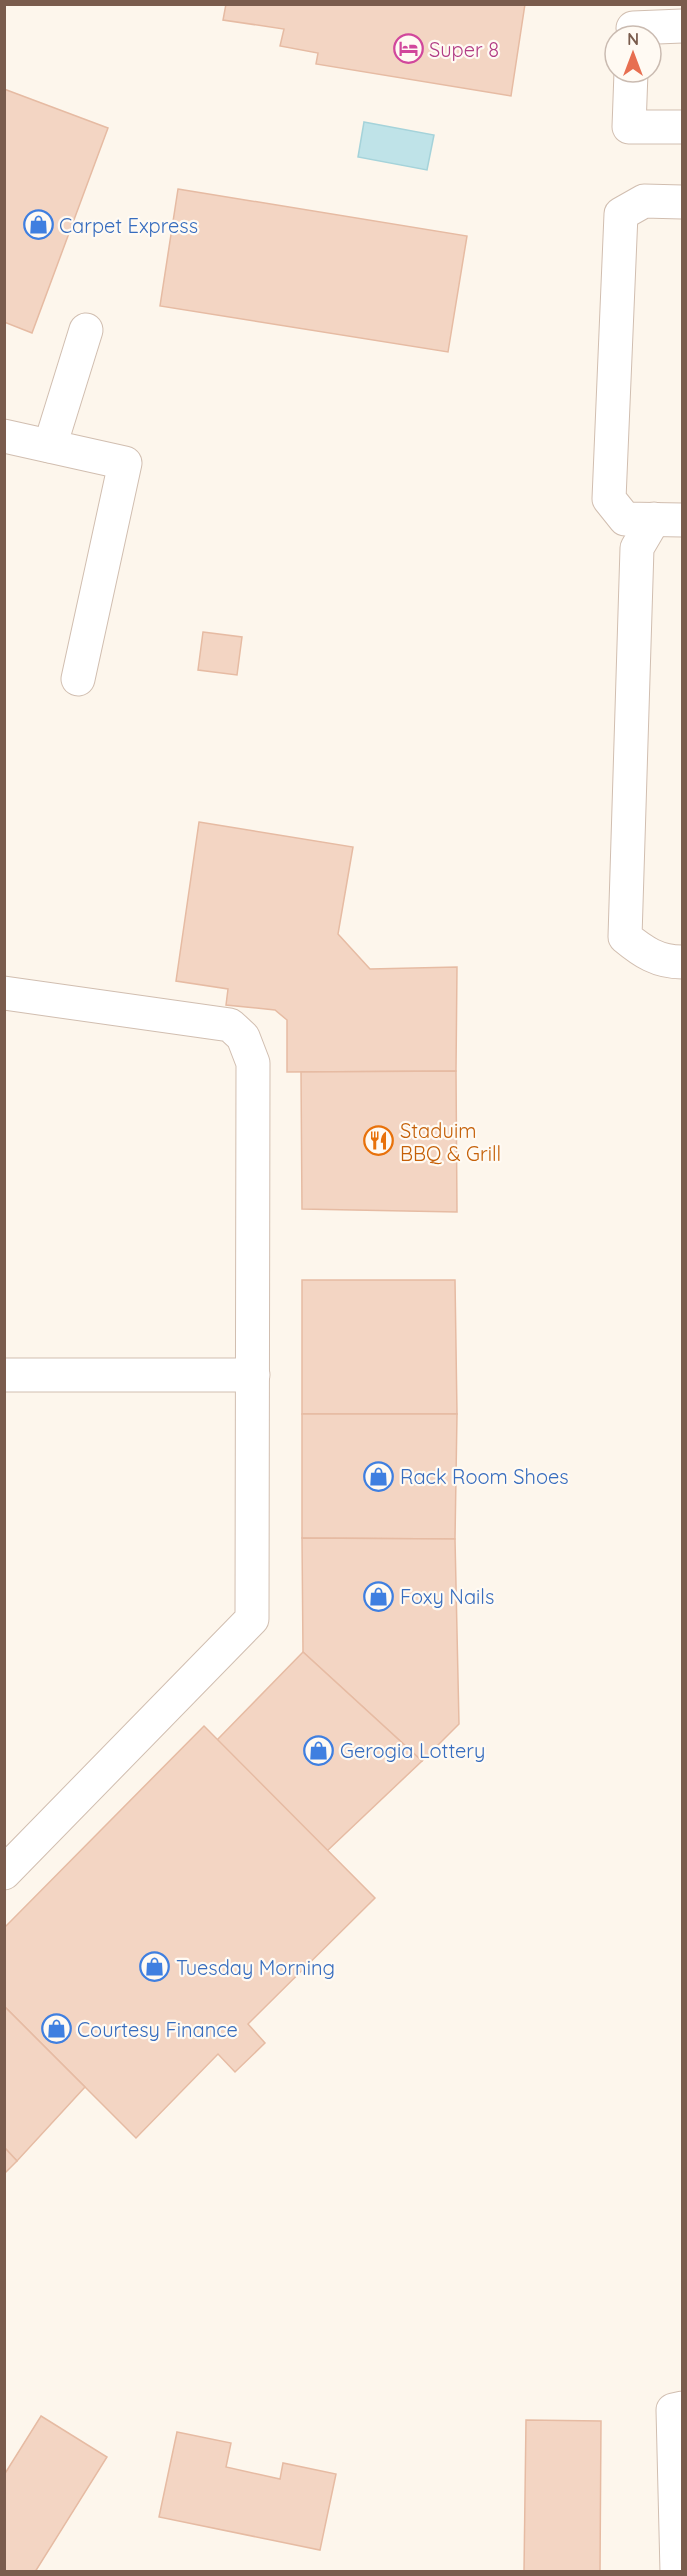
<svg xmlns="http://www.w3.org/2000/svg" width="687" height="2576" viewBox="0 0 687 2576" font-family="Quicksand,sans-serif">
<rect width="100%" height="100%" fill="#fdf6ec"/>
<!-- water -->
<polygon fill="#bfe3e8" stroke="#a5d3da" stroke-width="1.5" points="364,122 434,135 427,170 358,157"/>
<!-- building -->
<g fill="#f3d5c3" stroke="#e6bba3" stroke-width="1.5">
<polygon points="226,4 525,4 511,96 316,64 318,53 280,46 284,29 223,20"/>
<polygon points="4,89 108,128 32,333 4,322"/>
<polygon points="178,189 467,236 448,352 160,306"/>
<polygon points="203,632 242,637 237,675 198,670"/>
<polygon points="199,822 353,847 338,934 370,969 457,967 456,1071 287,1072 287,1020 275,1010 226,1005 228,989 176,981"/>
<polygon points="456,1071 457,1212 302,1209 301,1072"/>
<polygon points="302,1280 455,1280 457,1414 302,1414"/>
<polygon points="302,1414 457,1414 455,1539 302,1538"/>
<polygon points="302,1538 455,1539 459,1724 422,1761 303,1652"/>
<polygon points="303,1652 422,1761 327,1851 217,1740"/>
<polygon points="204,1726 375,1898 248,2024 265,2043 235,2072 218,2054 136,2138 4,2006 4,1928"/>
<polygon points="4,2006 85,2087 17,2161 4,2147"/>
<polygon points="4,2147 17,2161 4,2174"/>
<polygon points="41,2416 107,2457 35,2572 4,2572 4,2475"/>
<polygon points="526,2420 601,2421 600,2572 524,2572"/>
<polygon points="177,2432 231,2443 226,2467 280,2479 283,2463 336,2474 320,2550 159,2517"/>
</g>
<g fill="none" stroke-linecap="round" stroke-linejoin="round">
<defs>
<g id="minor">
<polyline points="633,28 682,26"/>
<polyline points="631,72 629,127 682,127"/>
<polyline points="682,202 644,201 621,214 609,499 625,519 682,520"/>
<polyline points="4,436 125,463 78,679"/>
<polyline points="50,446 86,330"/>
<path d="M654,519l-17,29 -12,389c18,15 33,25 57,25"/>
<polyline points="4,993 230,1025 243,1037 253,1063 252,1619 4,1873"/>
<polyline points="4,1375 253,1375"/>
<polyline points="677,2572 673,2410 682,2408"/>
</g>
</defs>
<!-- minor casing -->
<use href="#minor" stroke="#d1beb0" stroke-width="35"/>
<!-- minor -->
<use href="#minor" stroke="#fff" stroke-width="33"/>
</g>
<!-- icons -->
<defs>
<symbol id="hotel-ring" viewBox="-11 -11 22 22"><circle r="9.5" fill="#fffaf3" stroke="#d1479c" stroke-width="1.5"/><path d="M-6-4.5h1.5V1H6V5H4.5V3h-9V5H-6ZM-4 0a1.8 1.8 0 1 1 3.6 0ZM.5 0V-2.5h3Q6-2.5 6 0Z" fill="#d1479c"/></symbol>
<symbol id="shop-ring" viewBox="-11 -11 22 22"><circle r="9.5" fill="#fffaf3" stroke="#3f7fe0" stroke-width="1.5"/><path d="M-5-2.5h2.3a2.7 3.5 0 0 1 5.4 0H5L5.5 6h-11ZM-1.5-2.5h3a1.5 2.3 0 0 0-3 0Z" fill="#3f7fe0"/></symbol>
<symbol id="restaurant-ring" viewBox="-11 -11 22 22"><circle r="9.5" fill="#fffaf3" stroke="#e8710a" stroke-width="1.5"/><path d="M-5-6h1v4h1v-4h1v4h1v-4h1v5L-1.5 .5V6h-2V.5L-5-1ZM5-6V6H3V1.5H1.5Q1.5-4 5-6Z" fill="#e8710a"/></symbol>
</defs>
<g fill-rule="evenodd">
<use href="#hotel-ring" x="392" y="32" width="33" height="33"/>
<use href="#shop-ring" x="22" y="208" width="33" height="33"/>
<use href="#restaurant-ring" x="362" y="1124" width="33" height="33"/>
<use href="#shop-ring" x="362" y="1460" width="33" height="33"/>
<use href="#shop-ring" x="362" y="1580" width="33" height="33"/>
<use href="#shop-ring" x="302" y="1734" width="33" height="33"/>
<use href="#shop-ring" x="138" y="1950" width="33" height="33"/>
<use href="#shop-ring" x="40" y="2012" width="33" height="33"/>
</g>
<g text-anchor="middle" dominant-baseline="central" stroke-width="4.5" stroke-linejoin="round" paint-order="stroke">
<!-- hotel labels -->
<g font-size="20" fill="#b23c85" stroke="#fffaf3" text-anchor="start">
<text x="429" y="49">Super 8</text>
</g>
<!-- shop labels -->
<g font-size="20" fill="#366cbe" stroke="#fffaf3" text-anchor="start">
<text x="59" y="225">Carpet Express</text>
<text x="400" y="1476">Rack Room Shoes</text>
<text x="400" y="1596">Foxy Nails</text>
<text x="340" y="1750">Gerogia Lottery</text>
<text x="176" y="1967">Tuesday Morning</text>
<text x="77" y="2029">Courtesy Finance</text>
</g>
<!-- food labels -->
<g font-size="20" fill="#c56008" stroke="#fffaf3" text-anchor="start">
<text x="400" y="1130">Staduim<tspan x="400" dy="23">BBQ &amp; Grill</tspan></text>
</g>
</g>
<!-- border -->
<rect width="687" height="2576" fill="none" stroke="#7a5c4d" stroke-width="12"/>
<!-- north arrow -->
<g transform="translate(633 54)"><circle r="28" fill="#fffaf3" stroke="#cabbb1" stroke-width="1.5"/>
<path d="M0-4.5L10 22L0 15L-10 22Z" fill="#e76f51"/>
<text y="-9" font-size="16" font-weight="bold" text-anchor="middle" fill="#7a5c4d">N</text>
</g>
</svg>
